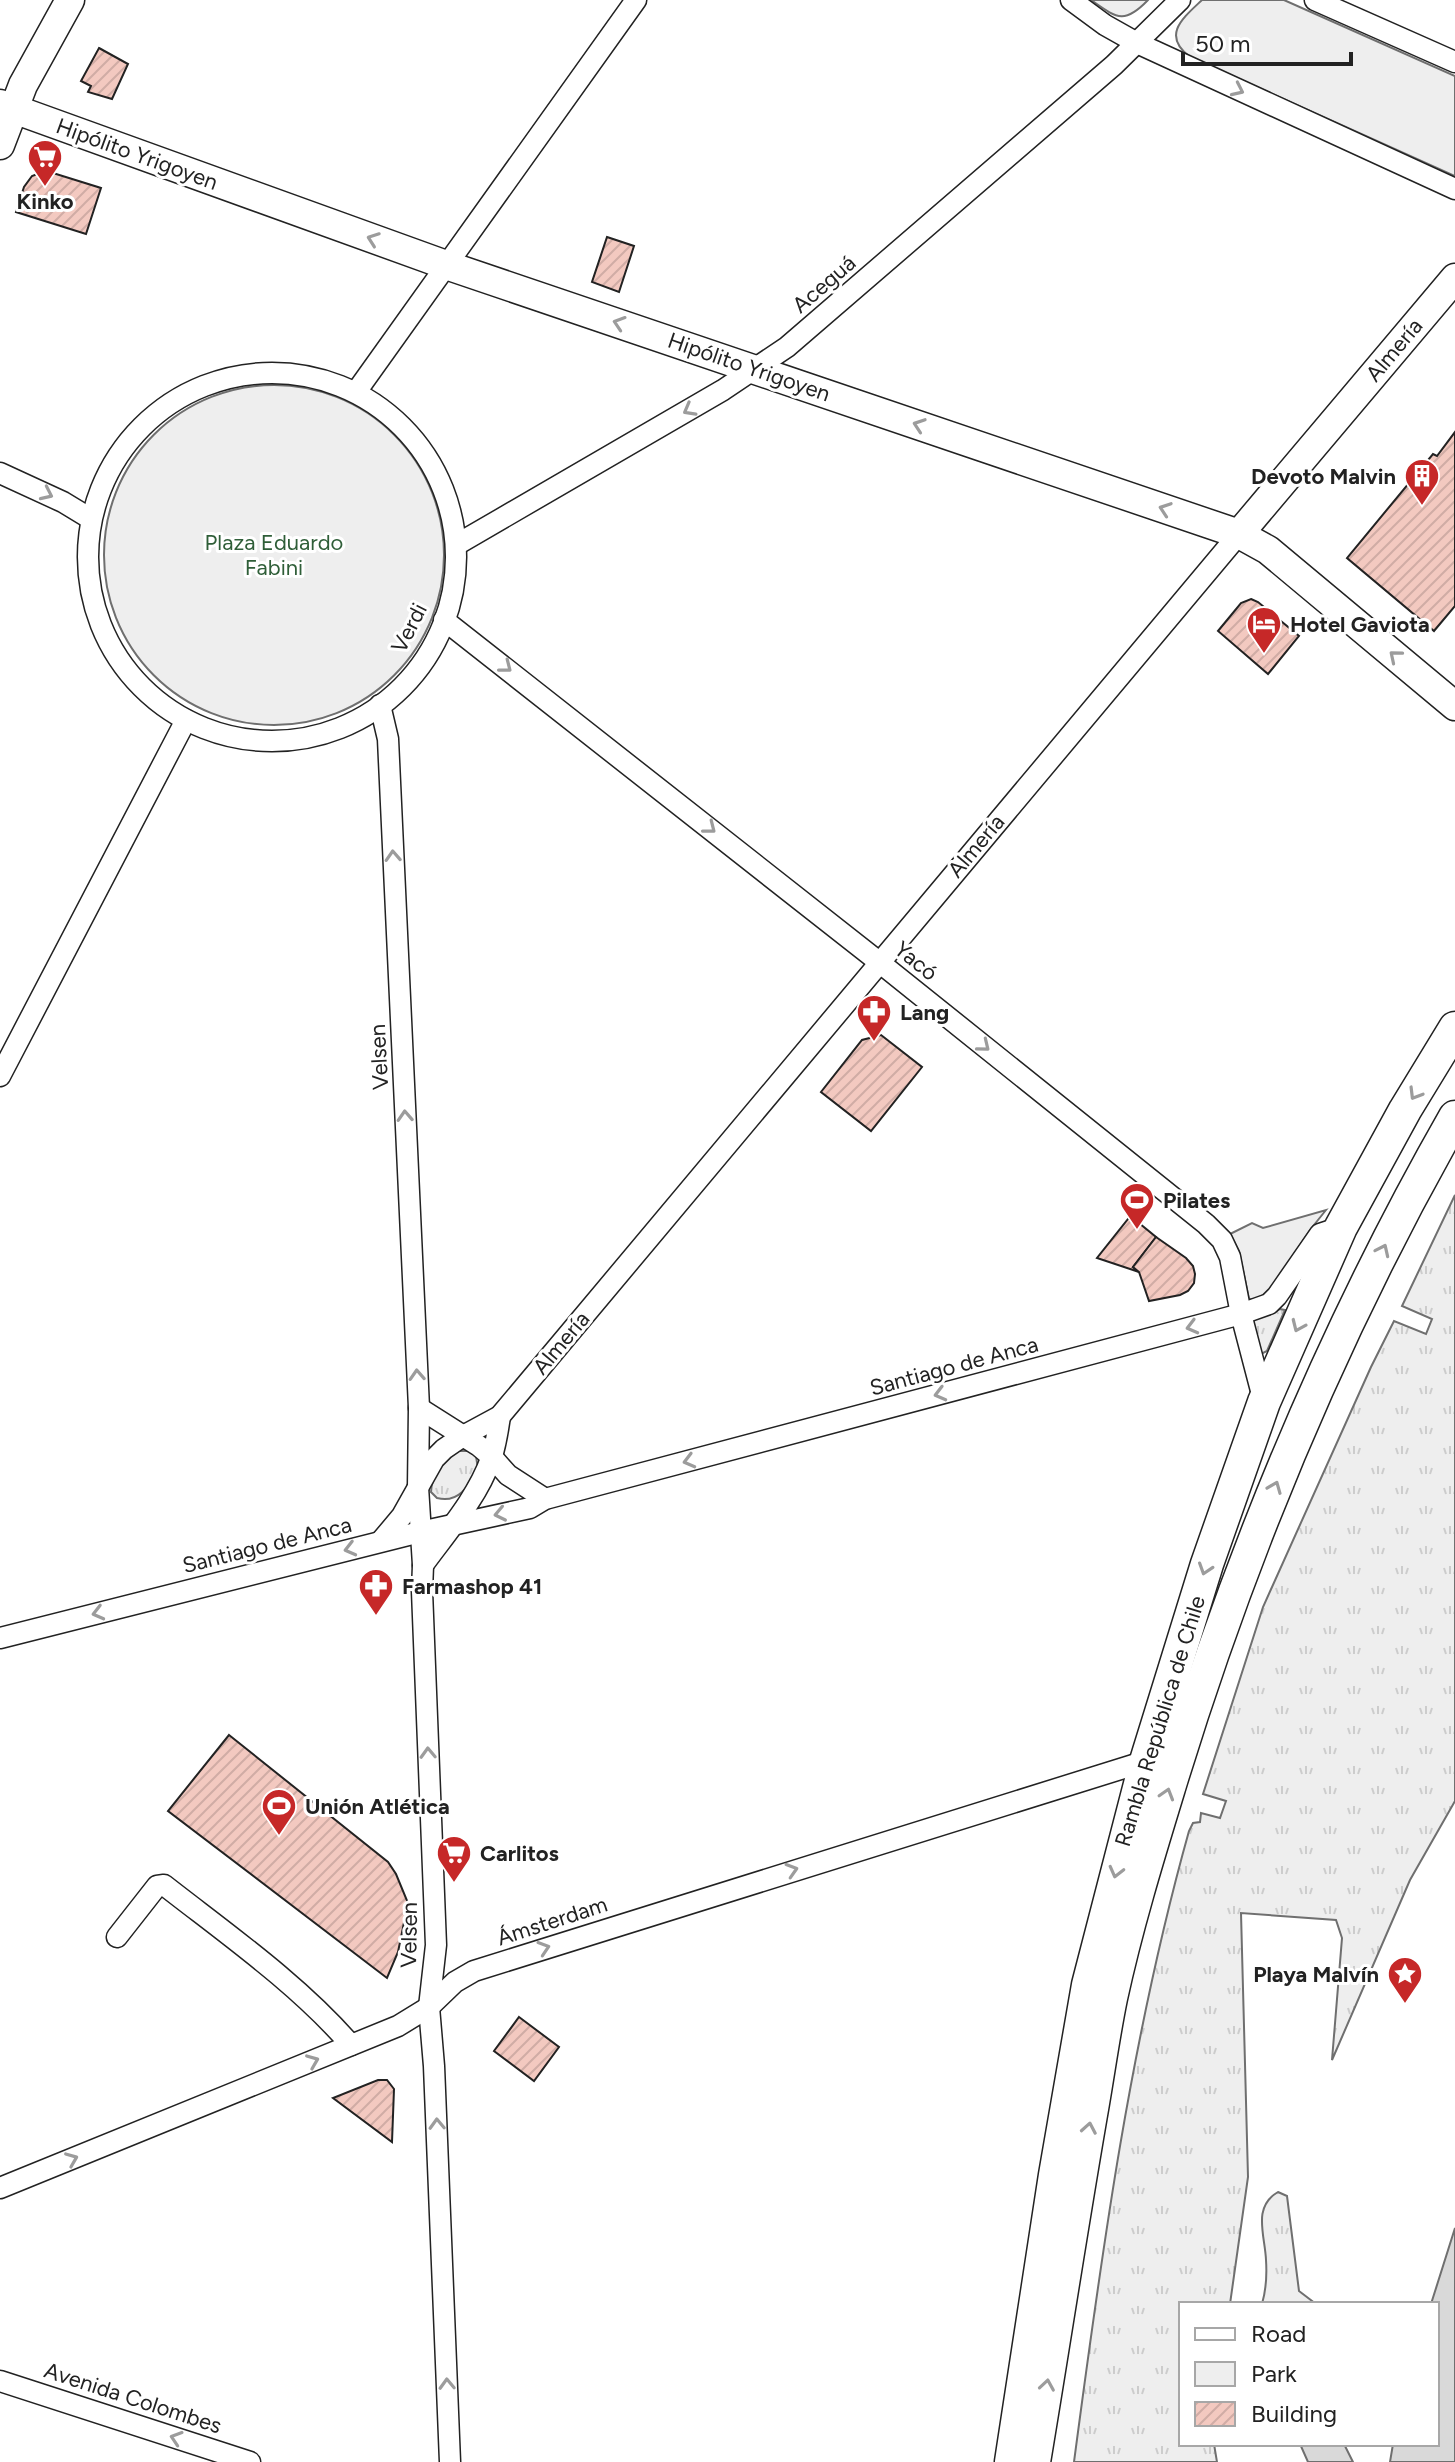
<svg xmlns="http://www.w3.org/2000/svg" width="1455" height="2462" viewBox="0 0 1455 2462" font-family="Figtree,sans-serif">
<defs>
<pattern id="grass-tufts" width="24" height="20" patternUnits="userSpaceOnUse" patternTransform="scale(2)"><rect width="24" height="20" fill="#eee"/><path d="M3 7l-1-3M5 7V3M7 7l1-3M15 17l-1-3M17 17v-4M19 17l1-3" fill="none" stroke="#ccc"/></pattern>
<pattern id="building-hatch" width="6" height="6" patternUnits="userSpaceOnUse" patternTransform="scale(2)"><rect width="6" height="6" fill="#f3c9c0"/><path d="M-1 1l2-2M0 6l6-6M5 7l2-2" fill="none" stroke="#d0aca5"/></pattern>
</defs>
<rect width="100%" height="100%" fill="#fff"/>
<!-- grass -->
<g fill="url(#grass-tufts)" stroke="#6f6f6f" stroke-width="2">
<path d="M1455,1195v606l-45,79 -78,180 10,-122 -6,-18 -95,-7 7,264 -18,127h-49v140h33l3,18h-143c28,-212 57,-424 115,-631l4,-8 7,-1 1,-9 19,5 6,-17 -23,-7 60,-187 108,-240 23,-46 32,13 6,-15 -30,-13z"/>
<polygon points="1280,1309 1285,1310 1267,1351 1261,1354 1257,1348 1253,1320"/>
<path d="M458,1451h10l8,5 2,13c-9,16 -19,35 -41,29l-6,-6c1,-20 12,-30 27,-41z"/>
<path d="M1278,2192l9,4 12,95 17,13h-54c4,-14 5,-29 4,-44 -1,-25 -14,-53 12,-68z"/>
</g>
<!-- park -->
<g fill="#eee" stroke="#6f6f6f" stroke-width="2">
<path d="M1091,0h57c-24,25 -31,18 -57,0z"/>
<path d="M1202,0h82l171,76v100l-265,-119c-29,-22 -7,-39 12,-57z"/>
<circle cx="274" cy="555" r="170"/>
<polygon points="1326,1210 1310,1230 1269,1292 1254,1300 1249,1299 1239,1251 1230,1234 1252,1223 1263,1228"/>
</g>
<!-- water -->
<g fill="#d9d9d9" stroke="#6f6f6f" stroke-width="2">
<polygon points="1455,2228 1455,2462 1390,2462 1393,2444 1437,2444 1437,2304 1431,2304"/>
<polygon points="1300,2444 1344,2444 1353,2462 1308,2462"/>
</g>
<!-- building -->
<g fill="url(#building-hatch)" stroke="#222" stroke-width="2">
<polygon points="99,48 128,64 112,99 88,92 91,86 81,81"/>
<polygon points="40,173 53,173 101,188 86,234 16,212 24,187 32,176"/>
<polygon points="607,237 634,246 619,292 592,282"/>
<polygon points="1455,432 1455,606 1434,631 1347,558 1433,454 1437,456"/>
<polygon points="1251,599 1258,602 1299,636 1268,674 1218,631 1241,603"/>
<polygon points="881,1035 922,1067 871,1131 821,1092 862,1040"/>
<polygon points="1128,1219 1134,1219 1156,1237 1133,1267 1139,1272 1097,1258"/>
<polygon points="1156,1237 1186,1258 1193,1266 1195,1274 1194,1283 1188,1291 1180,1295 1149,1301 1139,1272 1133,1267"/>
<polygon points="229,1735 388,1862 396,1874 408,1903 398,1952 387,1978 168,1811"/>
<polygon points="519,2017 559,2047 534,2081 494,2051"/>
<polygon points="378,2080 387,2080 394,2089 392,2142 333,2098"/>
</g>
<g fill="none" stroke-linecap="round" stroke-linejoin="round">
<defs>
<g id="street">
<polyline points="1071,0 1105,25 1137,43 1455,189"/>
<polyline points="1315,0 1455,62"/>
<circle cx="272" cy="557" r="184"/>
<polyline points="356,392 636,0"/>
<polyline points="0,473 63,502 91,519"/>
<polyline points="456,545 723,390 787,347 1114,65 1180,0"/>
<polyline points="444,620 879,962 1206,1224 1222,1240 1230,1257 1241,1314 1264,1402"/>
<polyline points="380,705 388,739 419,1408 418,1487 423,1565 422,1591 436,1945 429,2007 434,2066 450,2462"/>
<polyline points="0,1076 186,720"/>
<polyline points="419,1408 479,1446 492,1457 508,1475 545,1499"/>
<polyline points="381,1541 402,1516 434,1459 444,1449 463,1436 500,1416 1239,534"/>
<path d="M423,1565c24,-33 54,-67 68,-106 5,-14 7,-29 9,-43"/>
<polyline points="0,1638 420,1532 530,1508 545,1499 1241,1314 1269,1304 1277,1296 1320,1234 1341,1227"/>
<path d="M117,1937l40,-51 7,-1c64,50 134,99 187,160"/>
<polyline points="0,2188 398,2026 429,2007 455,1982 474,1971 1146,1761"/>
<polyline points="0,2381 250,2462"/>
</g>
<g id="secondary">
<polyline points="0,104 446,265 1239,534 1268,550 1455,706"/>
<polyline points="0,145 23,85 70,0"/>
<polyline points="1239,534 1455,278"/>
</g>
<g id="primary">
<polyline points="1011,2462 1055,2175 1088,1985 1146,1761 1207,1564 1264,1402 1341,1227 1405,1110 1455,1028"/>
<path d="M1034,2462c20,-120 38,-239 59,-359 6,-35 11,-71 18,-105 16,-74 39,-148 61,-220 71,-231 163,-451 283,-661"/>
</g>
</defs>
<!-- street casing -->
<use href="#street" stroke="#222" stroke-width="23"/>
<!-- secondary casing -->
<use href="#secondary" stroke="#222" stroke-width="31"/>
<!-- primary casing -->
<use href="#primary" stroke="#222" stroke-width="35"/>
<!-- street -->
<use href="#street" stroke="#fff" stroke-width="20"/>
<!-- secondary -->
<use href="#secondary" stroke="#fff" stroke-width="28"/>
<!-- primary -->
<use href="#primary" stroke="#fff" stroke-width="32"/>
</g>
<!-- one-way arrows -->
<defs><path id="oneway-chevron" d="M-2-3.5L2.5 0L-2 3.5" fill="none" stroke-width="1.6" stroke-linecap="round" stroke-linejoin="round" transform="scale(2)"/></defs>
<g stroke="#9c9c9c">
<use href="#oneway-chevron" transform="translate(1238 90) rotate(25)"/>
<use href="#oneway-chevron" transform="translate(373 239) rotate(-160)"/>
<use href="#oneway-chevron" transform="translate(619 323) rotate(-162)"/>
<use href="#oneway-chevron" transform="translate(689 410) rotate(151)"/>
<use href="#oneway-chevron" transform="translate(919 425) rotate(-161)"/>
<use href="#oneway-chevron" transform="translate(47 494) rotate(25)"/>
<use href="#oneway-chevron" transform="translate(1165 509) rotate(-161)"/>
<use href="#oneway-chevron" transform="translate(1395 656) rotate(-140)"/>
<use href="#oneway-chevron" transform="translate(506 667) rotate(38)"/>
<use href="#oneway-chevron" transform="translate(710 828) rotate(38)"/>
<use href="#oneway-chevron" transform="translate(393 856) rotate(-93)"/>
<use href="#oneway-chevron" transform="translate(984 1046) rotate(39)"/>
<use href="#oneway-chevron" transform="translate(1415 1094) rotate(121)"/>
<use href="#oneway-chevron" transform="translate(405 1116) rotate(-93)"/>
<use href="#oneway-chevron" transform="translate(1383 1250) rotate(-65)"/>
<use href="#oneway-chevron" transform="translate(1298 1326) rotate(114)"/>
<use href="#oneway-chevron" transform="translate(1192 1327) rotate(165)"/>
<use href="#oneway-chevron" transform="translate(417 1375) rotate(-93)"/>
<use href="#oneway-chevron" transform="translate(940 1394) rotate(165)"/>
<use href="#oneway-chevron" transform="translate(689 1461) rotate(165)"/>
<use href="#oneway-chevron" transform="translate(1275 1487) rotate(-68)"/>
<use href="#oneway-chevron" transform="translate(500 1514) rotate(168)"/>
<use href="#oneway-chevron" transform="translate(350 1549) rotate(166)"/>
<use href="#oneway-chevron" transform="translate(1205 1569) rotate(108)"/>
<use href="#oneway-chevron" transform="translate(98 1613) rotate(166)"/>
<use href="#oneway-chevron" transform="translate(428 1753) rotate(-92)"/>
<use href="#oneway-chevron" transform="translate(1167 1794) rotate(-73)"/>
<use href="#oneway-chevron" transform="translate(792 1870) rotate(-17)"/>
<use href="#oneway-chevron" transform="translate(1116 1872) rotate(104)"/>
<use href="#oneway-chevron" transform="translate(544 1948) rotate(-18)"/>
<use href="#oneway-chevron" transform="translate(313 2061) rotate(-22)"/>
<use href="#oneway-chevron" transform="translate(437 2124) rotate(-92)"/>
<use href="#oneway-chevron" transform="translate(1089 2128) rotate(-80)"/>
<use href="#oneway-chevron" transform="translate(72 2159) rotate(-22)"/>
<use href="#oneway-chevron" transform="translate(447 2384) rotate(-92)"/>
<use href="#oneway-chevron" transform="translate(1047 2385) rotate(-81)"/>
<use href="#oneway-chevron" transform="translate(176 2438) rotate(-162)"/>
</g>
<!-- icons -->
<defs>
<symbol id="supermarket-pin" viewBox="-11 -11 22 30"><path d="M0 17L-7.5 6A9.5 9.5 0 1 1 7.5 6Z" fill="#c62828" stroke="#fff"/><path d="M-6-5.5h2.5l.6 2H6L4.5 2H-2.5L-4.4-4H-6ZM-1.5 3.2a1.3 1.3 0 1 0 .1 0ZM3 3.2a1.3 1.3 0 1 0 .1 0Z" fill="#fff"/></symbol>
<symbol id="building-pin" viewBox="-11 -11 22 30"><path d="M0 17L-7.5 6A9.5 9.5 0 1 1 7.5 6Z" fill="#c62828" stroke="#fff"/><path d="M-4-6H4V6H1V3H-1V6H-4ZM-2.5-4.3h1.7v1.8h-1.7ZM.8-4.3h1.7v1.8H.8ZM-2.5-1h1.7V.8h-1.7ZM.8-1h1.7V.8H.8Z" fill="#fff"/></symbol>
<symbol id="hotel-pin" viewBox="-11 -11 22 30"><path d="M0 17L-7.5 6A9.5 9.5 0 1 1 7.5 6Z" fill="#c62828" stroke="#fff"/><path d="M-6-4.5h1.5V1H6V5H4.5V3h-9V5H-6ZM-4 0a1.8 1.8 0 1 1 3.6 0ZM.5 0V-2.5h3Q6-2.5 6 0Z" fill="#fff"/></symbol>
<symbol id="pharmacy-pin" viewBox="-11 -11 22 30"><path d="M0 17L-7.5 6A9.5 9.5 0 1 1 7.5 6Z" fill="#c62828" stroke="#fff"/><path d="M-2-6h4v4h4v4h-4v4h-4v-4h-4v-4h4Z" fill="#fff"/></symbol>
<symbol id="stadium-pin" viewBox="-11 -11 22 30"><path d="M0 17L-7.5 6A9.5 9.5 0 1 1 7.5 6Z" fill="#c62828" stroke="#fff"/><path d="M0-5a6.5 5 0 1 0 0 10a6.5 5 0 1 0 0-10ZM-3.5-1.8h7v3.6h-7Z" fill="#fff"/></symbol>
<symbol id="sight-pin" viewBox="-11 -11 22 30"><path d="M0 17L-7.5 6A9.5 9.5 0 1 1 7.5 6Z" fill="#c62828" stroke="#fff"/><path d="M0-6L1.8-2.2L6-1.7L2.9 1.2L3.7 5.4L0 3.3L-3.7 5.4L-2.9 1.2L-6-1.7L-1.8-2.2Z" fill="#fff"/></symbol>
</defs>
<g fill-rule="evenodd">
<use href="#supermarket-pin" x="25" y="137" width="40" height="54"/>
<use href="#building-pin" x="1402" y="456" width="40" height="54"/>
<use href="#hotel-pin" x="1244" y="604" width="40" height="54"/>
<use href="#pharmacy-pin" x="854" y="992" width="40" height="54"/>
<use href="#stadium-pin" x="1117" y="1180" width="40" height="54"/>
<use href="#pharmacy-pin" x="356" y="1566" width="40" height="54"/>
<use href="#stadium-pin" x="259" y="1786" width="40" height="54"/>
<use href="#supermarket-pin" x="434" y="1833" width="40" height="54"/>
<use href="#sight-pin" x="1385" y="1954" width="40" height="54"/>
</g>
<g text-anchor="middle" dominant-baseline="central" stroke-width="6" stroke-linejoin="round" paint-order="stroke">
<!-- street labels -->
<g font-size="22" fill="#222" stroke="#fff">
<text transform="translate(137 154) rotate(20)">Hipólito Yrigoyen</text>
<text transform="translate(824 284) rotate(-41)">Aceguá</text>
<text transform="translate(1394 350) rotate(-50)">Almería</text>
<text transform="translate(749 367) rotate(19)">Hipólito Yrigoyen</text>
<text transform="translate(409 628) rotate(-63)">Verdi</text>
<text transform="translate(976 846) rotate(-50)">Almería</text>
<text transform="translate(916 961) rotate(39)">Yacó</text>
<text transform="translate(379 1057) rotate(-93)">Velsen</text>
<text transform="translate(561 1343) rotate(-50)">Almería</text>
<text transform="translate(954 1366) rotate(-15)">Santiago de Anca</text>
<text transform="translate(267 1545) rotate(-14)">Santiago de Anca</text>
<text transform="translate(1160 1721) rotate(-73)">Rambla República de Chile</text>
<text transform="translate(552 1921) rotate(-18)">Ámsterdam</text>
<text transform="translate(409 1935) rotate(-89)">Velsen</text>
<text transform="translate(133 2398) rotate(18)">Avenida Colombes</text>
</g>
<!-- poi labels -->
<g font-size="22" font-weight="bold" fill="#222" stroke="#fff" text-anchor="start">
<text x="45" y="201" text-anchor="middle">Kinko</text>
<text x="1396" y="476" text-anchor="end">Devoto Malvin</text>
<text x="1290" y="624">Hotel Gaviota</text>
<text x="900" y="1012">Lang</text>
<text x="1163" y="1200">Pilates</text>
<text x="402" y="1586">Farmashop 41</text>
<text x="305" y="1806">Unión Atlética</text>
<text x="480" y="1853">Carlitos</text>
<text x="1379" y="1974" text-anchor="end">Playa Malvín</text>
</g>
<!-- park labels -->
<g font-size="22" fill="#2f5e38" stroke="#fff">
<text x="274" y="542">Plaza Eduardo<tspan x="274" dy="25">Fabini</tspan></text>
</g>
</g>
<!-- legend -->
<rect x="1179" y="2302" width="260" height="144" fill="#ffffff" stroke="#a7a7a7" stroke-width="2"/>
<rect x="1195" y="2328" width="40" height="12" fill="#ffffff" stroke="#a7a7a7" stroke-width="2"/>
<text x="1251" y="2342" font-size="24" fill="#222222">Road</text>
<rect x="1195" y="2362" width="40" height="24" fill="#eeeeee" stroke="#a7a7a7" stroke-width="2"/>
<text x="1251" y="2382" font-size="24" fill="#222222">Park</text>
<rect x="1195" y="2402" width="40" height="24" fill="url(#building-hatch)" stroke="#a7a7a7" stroke-width="2"/>
<text x="1251" y="2422" font-size="24" fill="#222222">Building</text>
<!-- scale -->
<path d="M1183 52v12h168v-12" fill="none" stroke="#222222" stroke-width="4"/>
<text x="1195" y="52" font-size="24" fill="#222222" stroke="#ffffff" stroke-width="6" paint-order="stroke">50 m</text>
</svg>
